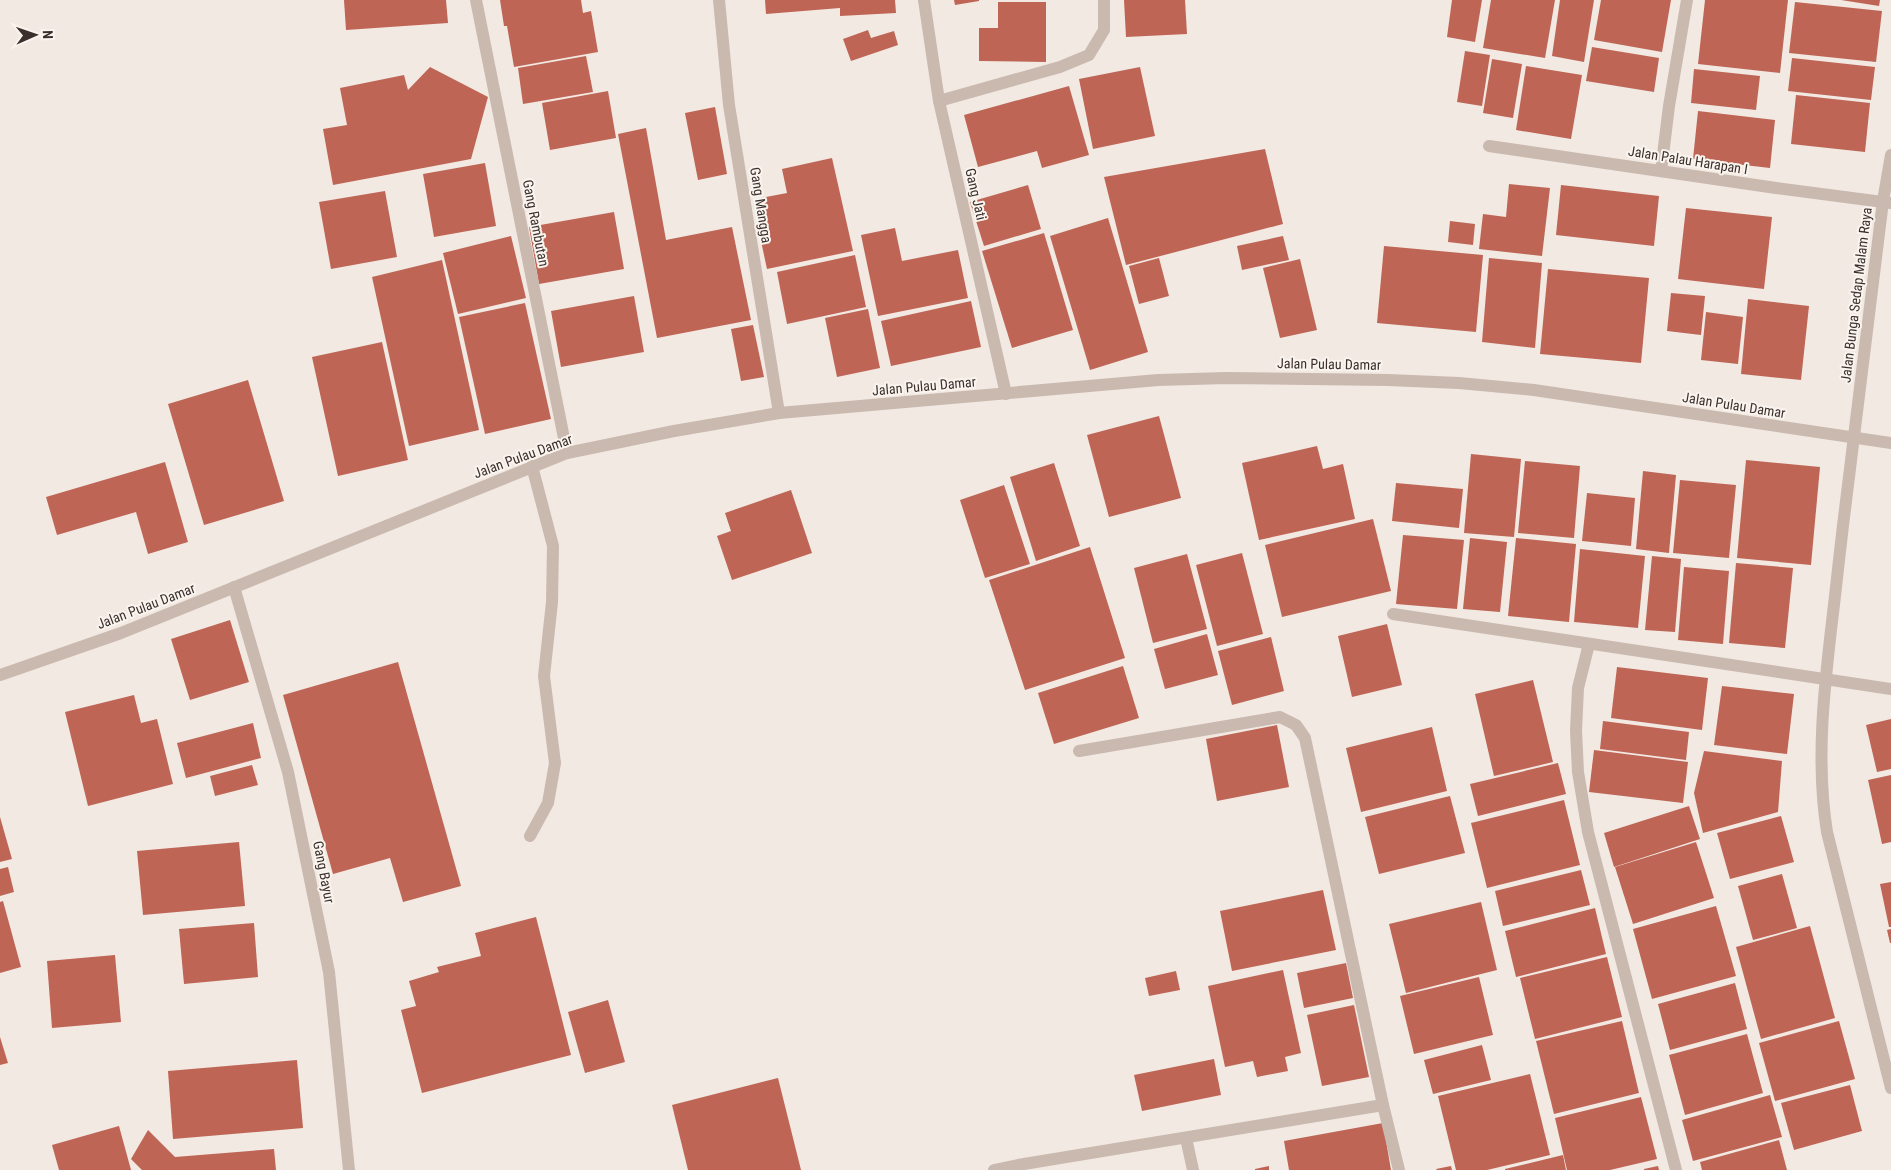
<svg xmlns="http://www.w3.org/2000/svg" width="1891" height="1170" viewBox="0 0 1891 1170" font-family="'Roboto Condensed',sans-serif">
<rect width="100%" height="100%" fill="#f2e9e2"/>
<!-- building -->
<g fill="#be6555">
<polygon points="344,0 446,0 448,23 346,30"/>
<polygon points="500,0 581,0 583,13 591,11 598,52 514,67 507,26 504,26"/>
<polygon points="765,0 895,0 896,13 840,16 840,8 766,14"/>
<polygon points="954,0 979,0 979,1 955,5"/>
<polygon points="1124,0 1185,0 1187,34 1126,37"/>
<polygon points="1452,0 1482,0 1475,42 1447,37"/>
<polygon points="1491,0 1555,0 1545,58 1483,48"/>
<polygon points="1560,0 1594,0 1584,62 1552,56"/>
<polygon points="1601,0 1671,0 1662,52 1594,40"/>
<polygon points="1705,0 1788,0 1780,73 1698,64"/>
<polygon points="1841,0 1880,0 1879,6"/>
<polygon points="998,2 1046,2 1046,62 979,61 979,28 998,28"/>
<polygon points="1795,2 1882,11 1876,62 1789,53"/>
<polygon points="868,30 871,38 894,31 898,45 851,61 843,39"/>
<polygon points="1592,47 1659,58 1654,92 1586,81"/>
<polygon points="1465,51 1490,55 1482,106 1457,102"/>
<polygon points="586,56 593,92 523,104 518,68"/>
<polygon points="1792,58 1875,67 1871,100 1788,91"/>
<polygon points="1492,59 1522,64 1513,118 1483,113"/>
<polygon points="1526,66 1582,75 1571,139 1516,130"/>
<polygon points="430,67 488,97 471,159 333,185 323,129 347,125 340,88 404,75 408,90"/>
<polygon points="1140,67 1155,136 1093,149 1079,79"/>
<polygon points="1694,69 1760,76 1756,110 1691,103"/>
<polygon points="1069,86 1089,155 1042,168 1037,151 978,167 964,115"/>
<polygon points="608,91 616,138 550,150 542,103"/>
<polygon points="1796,95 1870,103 1865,152 1791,144"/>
<polygon points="715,107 727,174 698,180 685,113"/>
<polygon points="1698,111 1775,120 1770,168 1693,159"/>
<polygon points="646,128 666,240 732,227 751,320 657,338 618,134"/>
<polygon points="1265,149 1283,224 1126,265 1104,177"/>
<polygon points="832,158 853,251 767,269 758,227 767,225 761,198 787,193 782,169"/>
<polygon points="485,163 496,226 434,237 423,174"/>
<polygon points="1509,184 1550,188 1542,256 1479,249 1483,214 1506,217"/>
<polygon points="1028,185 1041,229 984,246 970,202"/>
<polygon points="1561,185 1659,196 1654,246 1556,235"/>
<polygon points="385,191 397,257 331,269 319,202"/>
<polygon points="1686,208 1772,217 1764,289 1678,279"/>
<polygon points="614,212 624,269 539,284 529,227"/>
<polygon points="1108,218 1148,352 1090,370 1050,236"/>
<polygon points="1450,221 1475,224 1473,245 1448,242"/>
<polygon points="895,228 902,261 958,250 968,298 878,316 861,235"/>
<polygon points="1044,233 1073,330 1012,348 982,251"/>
<polygon points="511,236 526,298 458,314 443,253"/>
<polygon points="1283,236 1289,260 1242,270 1237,246"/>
<polygon points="1384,246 1483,255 1476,332 1377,323"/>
<polygon points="855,255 866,307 787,324 777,272"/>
<polygon points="1159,258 1169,296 1139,304 1129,266"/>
<polygon points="1489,258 1542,263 1535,348 1482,342"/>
<polygon points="1300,259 1317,330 1280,338 1263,268"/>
<polygon points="442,260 479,430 409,446 372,277"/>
<polygon points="1548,269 1649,278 1641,363 1540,354"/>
<polygon points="1671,293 1705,296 1701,335 1667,331"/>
<polygon points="634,296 644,352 561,367 551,311"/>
<polygon points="1748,299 1809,306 1801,380 1741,374"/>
<polygon points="971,301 981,347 891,366 881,321"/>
<polygon points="525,303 551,419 485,434 459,317"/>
<polygon points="868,309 880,368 837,377 825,318"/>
<polygon points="1706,312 1743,317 1738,364 1701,360"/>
<polygon points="753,325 764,377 741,381 731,329"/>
<polygon points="382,342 408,460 338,476 312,357"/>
<polygon points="248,380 284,501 204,525 168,404"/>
<polygon points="1159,416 1181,498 1109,517 1087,435"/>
<polygon points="1317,446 1323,469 1343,464 1355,519 1259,540 1242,463"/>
<polygon points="1471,454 1521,459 1514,537 1464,533"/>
<polygon points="1746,460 1820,467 1811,565 1737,558"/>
<polygon points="1525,461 1580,466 1574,538 1518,533"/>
<polygon points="165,462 188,542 148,554 136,512 57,535 46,497"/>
<polygon points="1054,463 1080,546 1036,561 1010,477"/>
<polygon points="1643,471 1676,475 1669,553 1636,549"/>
<polygon points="1680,480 1736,485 1729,558 1673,553"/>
<polygon points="1396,483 1463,489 1459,528 1392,521"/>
<polygon points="1004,485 1030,564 985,578 960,500"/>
<polygon points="791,490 812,553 732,580 717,536 731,531 725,513"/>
<polygon points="1587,493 1635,498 1631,546 1582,541"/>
<polygon points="1373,519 1391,591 1282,617 1265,545"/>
<polygon points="1403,535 1464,540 1457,609 1396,604"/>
<polygon points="1470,538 1507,542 1500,612 1463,609"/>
<polygon points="1516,538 1576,544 1569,622 1508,616"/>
<polygon points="1090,547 1125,658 1025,690 989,580"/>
<polygon points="1580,549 1645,556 1638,628 1574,622"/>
<polygon points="1242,553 1263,634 1217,646 1196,565"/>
<polygon points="1187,554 1207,629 1153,643 1134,568"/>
<polygon points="1652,556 1681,559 1675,632 1645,630"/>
<polygon points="1736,563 1793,568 1785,648 1729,643"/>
<polygon points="1684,567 1729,571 1723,644 1678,640"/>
<polygon points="230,620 249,682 190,700 171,639"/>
<polygon points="1387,624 1402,685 1352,697 1338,636"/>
<polygon points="1207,634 1218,675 1165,689 1154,649"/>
<polygon points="1271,637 1284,691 1232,705 1218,651"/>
<polygon points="398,662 461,886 403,902 390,858 333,874 283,695"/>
<polygon points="1123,666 1139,718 1054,744 1038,693"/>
<polygon points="1617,667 1708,678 1702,730 1611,718"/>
<polygon points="1533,680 1553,762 1494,776 1475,694"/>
<polygon points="1722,686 1794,694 1787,754 1714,745"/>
<polygon points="134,695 141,723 157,719 173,784 88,806 65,712"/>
<polygon points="1891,719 1891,769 1877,772 1866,725"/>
<polygon points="1603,721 1689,732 1686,760 1600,749"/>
<polygon points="253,723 261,758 186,778 177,743"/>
<polygon points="1277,725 1289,787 1217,801 1206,739"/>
<polygon points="1432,727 1447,791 1361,812 1346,748"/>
<polygon points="1594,750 1688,762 1683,803 1589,792"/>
<polygon points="1704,751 1782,761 1778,812 1703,833 1694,793"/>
<polygon points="1558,763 1566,794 1478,816 1470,784"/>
<polygon points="252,765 258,785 215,796 210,776"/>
<polygon points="1891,775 1891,842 1882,844 1868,780"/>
<polygon points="1450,796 1465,853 1379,874 1365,817"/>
<polygon points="1564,800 1580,865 1487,888 1471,823"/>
<polygon points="1689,806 1700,839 1614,867 1604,833"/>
<polygon points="1781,816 1794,862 1730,879 1717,833"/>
<polygon points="0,817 12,859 0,862"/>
<polygon points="239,842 245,906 143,915 137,851"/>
<polygon points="1696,842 1714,898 1633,924 1615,867"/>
<polygon points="8,867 14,892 0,896 0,869"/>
<polygon points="1581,870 1590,905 1503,926 1495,891"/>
<polygon points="1782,874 1797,928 1753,940 1738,886"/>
<polygon points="1891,882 1891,927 1889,927 1880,884"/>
<polygon points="1323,890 1336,950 1232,971 1220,911"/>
<polygon points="3,901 21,967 0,973 0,902"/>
<polygon points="1481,902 1497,970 1406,993 1389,924"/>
<polygon points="1716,906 1736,976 1652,999 1633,929"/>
<polygon points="1595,908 1606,954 1516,977 1505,931"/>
<polygon points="536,917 571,1055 422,1093 401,1010 416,1006 409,981 439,972 437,967 481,956 475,933"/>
<polygon points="254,923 258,977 184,984 179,929"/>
<polygon points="1810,926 1835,1018 1761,1039 1736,947"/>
<polygon points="1891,929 1891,943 1890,943 1887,930"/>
<polygon points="115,955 121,1022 52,1028 47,961"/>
<polygon points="1607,957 1622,1017 1535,1039 1520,978"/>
<polygon points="1346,963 1353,998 1304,1008 1297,973"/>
<polygon points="1283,970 1301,1053 1285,1057 1288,1071 1257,1077 1253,1061 1225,1067 1208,986"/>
<polygon points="1176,971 1180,990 1149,996 1145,978"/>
<polygon points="1479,977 1493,1035 1414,1054 1400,996"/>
<polygon points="1735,983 1747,1029 1670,1050 1658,1004"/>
<polygon points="608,1000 625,1062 585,1073 568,1012"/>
<polygon points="1354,1005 1369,1077 1322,1086 1307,1015"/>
<polygon points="1622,1021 1639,1093 1554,1114 1536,1041"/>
<polygon points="1839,1021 1855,1079 1775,1101 1759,1043"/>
<polygon points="1747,1034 1763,1093 1685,1115 1669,1055"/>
<polygon points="0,1037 8,1063 0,1065"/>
<polygon points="1482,1045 1491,1080 1433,1094 1424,1060"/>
<polygon points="1214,1059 1221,1095 1142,1111 1134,1075"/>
<polygon points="297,1060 303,1128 173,1139 168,1071"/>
<polygon points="1530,1074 1550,1155 1487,1170 1456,1170 1438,1096"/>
<polygon points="778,1078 801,1170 688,1170 672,1105"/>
<polygon points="1850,1085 1862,1131 1794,1150 1781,1103"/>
<polygon points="1770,1095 1782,1137 1693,1161 1682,1120"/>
<polygon points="1641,1097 1657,1159 1610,1170 1567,1170 1555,1118"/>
<polygon points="1383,1123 1391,1170 1289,1170 1284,1141"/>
<polygon points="119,1126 131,1170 59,1170 52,1145"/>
<polygon points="148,1130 175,1157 274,1149 276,1170 142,1170 131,1159"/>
<polygon points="1779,1140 1787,1170 1702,1170 1700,1162"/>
<polygon points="1563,1155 1566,1170 1505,1170 1505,1169"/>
<polygon points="1269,1166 1269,1170 1255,1170 1255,1169"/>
<polygon points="1451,1166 1452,1170 1437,1170 1436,1169"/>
<polygon points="1658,1166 1659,1170 1644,1170 1644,1169"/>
</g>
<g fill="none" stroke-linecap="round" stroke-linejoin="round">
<!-- minor -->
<g stroke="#cab9af" stroke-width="12">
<polyline points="476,0 567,453"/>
<polyline points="719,0 729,105 779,413"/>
<polyline points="924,0 939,101 1006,394"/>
<polyline points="939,101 1060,67 1089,55 1104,30 1104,0"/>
<polyline points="1489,146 1776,188 1891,203"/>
<path d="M1891,155l-8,46c-16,122 -31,245 -45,368 -9,86 -25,176 -11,263l64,256"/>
<polyline points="1661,171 1669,106 1687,0"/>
<polyline points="234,587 288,772 329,972 349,1170"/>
<polyline points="1393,614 1891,689"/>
<polyline points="1589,644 1578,688 1576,731 1578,772 1588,832 1676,1170"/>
<polyline points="0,675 121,633 567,453 674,431 779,413 1158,380 1226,378 1388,380 1459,383 1534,390 1891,443"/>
<polyline points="1079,751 1280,717 1296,725 1305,738 1383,1105 1399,1170"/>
<polyline points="530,836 548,803 555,763 544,676 552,602 553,546 532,466"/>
<polyline points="1186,1138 1193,1170"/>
<polyline points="994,1170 1018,1165 1383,1105"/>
</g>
</g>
<g text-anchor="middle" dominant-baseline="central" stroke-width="4" stroke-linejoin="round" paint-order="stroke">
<!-- street labels -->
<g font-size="14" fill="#3a2f2c" stroke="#faf4ef">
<text transform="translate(1688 160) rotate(9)">Jalan Palau Harapan I</text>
<text transform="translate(976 194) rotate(77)">Gang Jati</text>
<text transform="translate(761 205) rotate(81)">Gang Mangga</text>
<text transform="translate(536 223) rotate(79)">Gang Rambutan</text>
<text transform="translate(1856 295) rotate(-83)">Jalan Bunga Sedap Malam Raya</text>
<text transform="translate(1329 364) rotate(1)">Jalan Pulau Damar</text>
<text transform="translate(924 386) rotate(-5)">Jalan Pulau Damar</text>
<text transform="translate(1734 405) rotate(9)">Jalan Pulau Damar</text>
<text transform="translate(523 456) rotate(-20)">Jalan Pulau Damar</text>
<text transform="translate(146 606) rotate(-21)">Jalan Pulau Damar</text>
<text transform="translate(324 872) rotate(79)">Gang Bayur</text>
</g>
</g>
<!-- north arrow -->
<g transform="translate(35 35) rotate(88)" stroke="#faf4ef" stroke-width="4" paint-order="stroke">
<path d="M0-4L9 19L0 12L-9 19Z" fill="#3a2f2c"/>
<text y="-8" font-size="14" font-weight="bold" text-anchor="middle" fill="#3a2f2c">N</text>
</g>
</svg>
